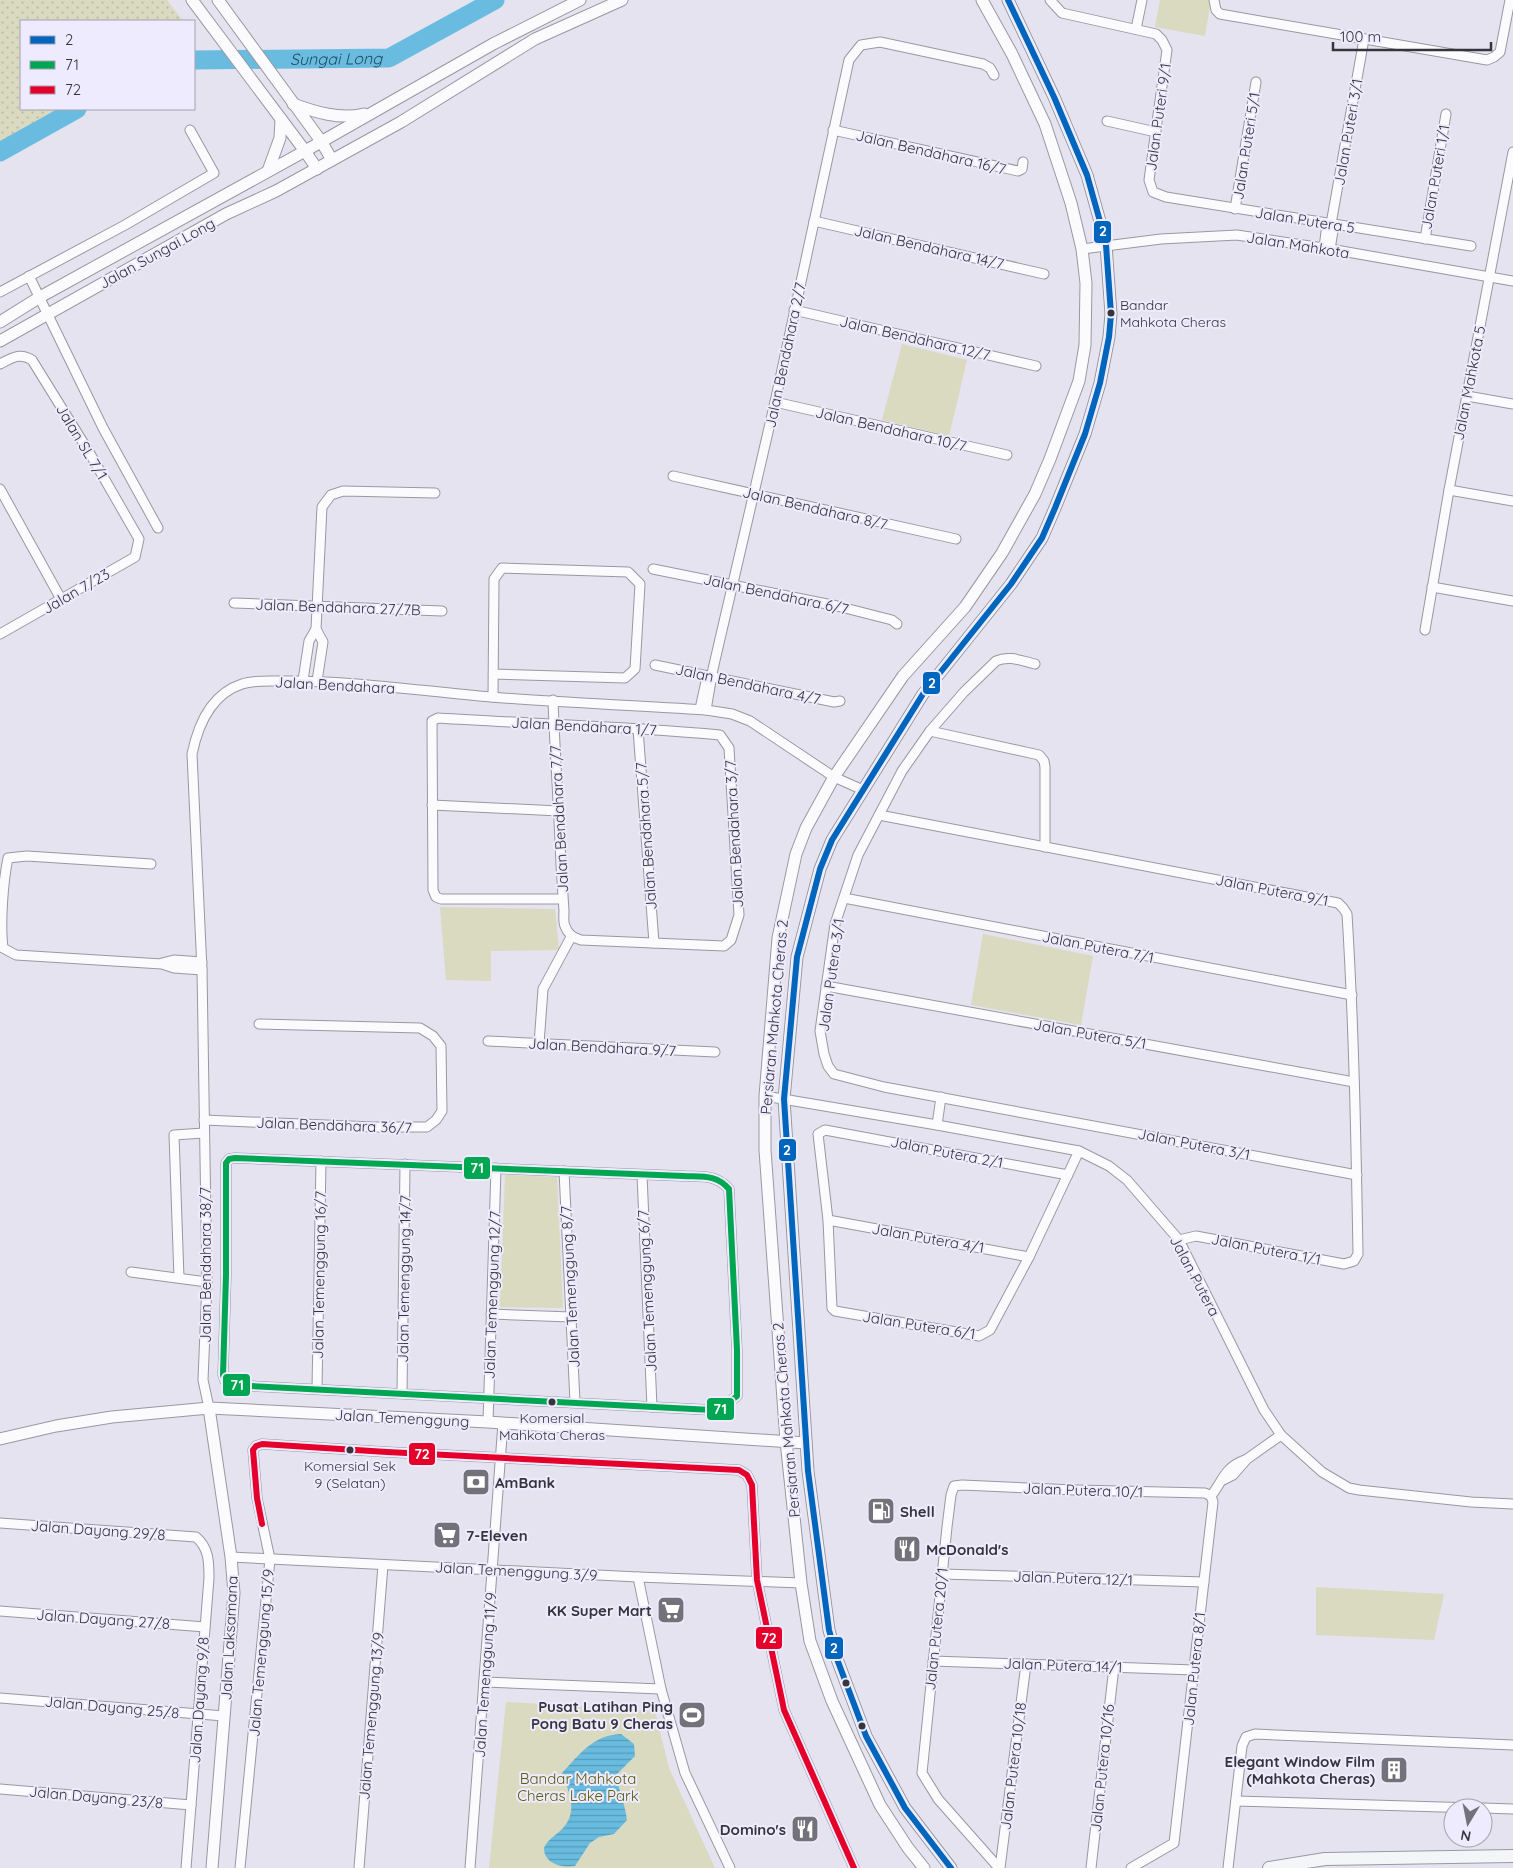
<svg xmlns="http://www.w3.org/2000/svg" width="1513" height="1868" viewBox="0 0 1513 1868" font-family="Quicksand,sans-serif">
<defs>
<pattern id="grass-dots" width="8" height="8" patternUnits="userSpaceOnUse" patternTransform="scale(1.25)"><rect width="8" height="8" fill="#d9dac0"/><path d="M2 2h.1M6 6h.1" fill="none" stroke="#bbbca6" stroke-width="1.8" stroke-linecap="round"/></pattern>
<pattern id="water-rules" width="6" height="5" patternUnits="userSpaceOnUse" patternTransform="scale(1.25)"><rect width="6" height="5" fill="#69bce0"/><path d="M0 2.5h6" fill="none" stroke="#579ab7"/></pattern>
</defs>
<rect width="100%" height="100%" fill="#e4e3ef"/>
<!-- grass -->
<polygon fill="url(#grass-dots)" points="0,0 167,0 183,21 21,21 21,109 70,109 0,148"/>
<!-- green -->
<g fill="#d9dac0">
<polygon points="1160,0 1211,0 1205,36 1155,27"/>
<polygon points="902,344 967,360 949,436 882,420"/>
<polygon points="440,907 555,909 559,950 491,951 491,981 446,980"/>
<polygon points="983,934 1093,956 1081,1025 971,1005"/>
<polygon points="505,1175 557,1177 563,1308 500,1307"/>
<polygon points="1316,1587 1444,1594 1434,1640 1316,1635"/>
<polygon points="506,1702 655,1711 669,1768 715,1868 489,1868"/>
</g>
<!-- water -->
<path fill="url(#water-rules)" d="M621,1734l13,10 1,12 -19,19c3,16 9,29 11,45l-13,14 -15,3 -9,6 -15,23c-13,2 -31,-2 -31,-18 3,-7 10,-12 16,-17 19,-17 10,-37 2,-58 18,-19 31,-38 59,-39z"/>
<g fill="none" stroke-linecap="round" stroke-linejoin="round">
<!-- river -->
<g stroke="#69bce0" stroke-width="19">
<path id="s1" d="M194,60l195,-2 106,-58"/>
<polyline points="0,152 77,109"/>
</g>
<defs>
<g id="minor">
<polyline points="1050,0 1062,13 1156,34 1162,40 1167,50 1149,180 1153,192 1166,197 1471,246"/>
<polyline points="1214,0 1216,10 1220,14 1487,60 1494,57 1500,52 1510,0"/>
<polyline points="1136,29 1142,0"/>
<polyline points="1107,121 1156,132"/>
<polyline points="833,130 1018,171 1022,169 1023,162"/>
<polyline points="1235,209 1256,82"/>
<polyline points="814,221 1044,274"/>
<polyline points="1331,224 1364,39"/>
<polyline points="1425,239 1446,114"/>
<polyline points="1324,248 1327,224"/>
<polyline points="1082,249 1161,239 1237,235 1330,249 1513,281"/>
<polyline points="1330,249 1334,225"/>
<polyline points="29,276 103,428 158,528"/>
<polyline points="0,292 125,225 214,173 190,130"/>
<polyline points="794,310 1036,366"/>
<path d="M0,364c12,-6 20,-12 32,-4l57,92 50,87 -4,18 -135,77"/>
<polyline points="1467,396 1513,404"/>
<polyline points="775,402 1007,455"/>
<polyline points="673,476 956,539"/>
<polyline points="0,489 61,599"/>
<polyline points="1449,490 1513,501"/>
<polyline points="653,569 837,606 892,620 897,624"/>
<polyline points="1432,587 1513,601"/>
<polyline points="234,603 442,611"/>
<polyline points="316,629 323,642 317,681"/>
<polyline points="1425,630 1449,490 1513,152"/>
<path d="M1035,664c-13,-3 -26,-9 -39,-3l-32,31 -34,39 -28,40 -44,84 -23,69 -15,107 4,23 4,12 6,8 50,13 473,88"/>
<polyline points="655,665 834,702 840,701"/>
<polyline points="493,674 625,678 635,669 640,584 628,572 502,568 494,579 493,697"/>
<polyline points="303,680 309,641 316,629 322,507 331,495 343,491 435,493"/>
<path d="M553,700c2,55 6,110 8,165 1,15 2,31 3,46 0,4 -1,11 1,15 3,9 9,12 16,14l143,6 7,-6 8,-25 -10,-167 -9,-13c-94,-9 -188,-11 -282,-17l-6,3 1,169 3,7 5,2h122"/>
<polyline points="700,709 707,677"/>
<polyline points="706,710 713,669 775,402 849,60 861,45 880,42 983,64 990,68 994,75"/>
<polyline points="638,729 654,943"/>
<polyline points="930,731 1039,755 1044,761 1045,767 1045,847"/>
<polyline points="432,805 559,811"/>
<path d="M879,815l459,88 5,5 4,6c7,113 9,226 11,340l-4,7 -10,3 -148,-28 -17,4"/>
<path d="M151,864l-124,-8 -19,2c-5,24 -8,66 -5,90l13,7 146,9 12,4 28,2"/>
<polyline points="844,898 1352,995"/>
<polyline points="162,963 174,960 202,962"/>
<polyline points="826,986 1354,1082"/>
<polyline points="488,1041 715,1052"/>
<polyline points="539,1044 543,989 571,937"/>
<polyline points="765,1096 937,1125 1079,1151 1109,1166 1127,1180 1179,1240 1264,1410 1281,1435 1322,1472 1349,1488 1359,1490 1471,1502 1513,1504"/>
<polyline points="204,1120 373,1127 427,1127 436,1120 442,1111 441,1046 433,1036 420,1028 259,1024"/>
<polyline points="937,1125 941,1097"/>
<path d="M235,1158l448,18c19,1 33,-2 46,13l8,161v46l-16,13 -9,1 -481,-25 -6,-4 -2,-6 3,-100v-112l3,-4z"/>
<polyline points="564,1171 575,1402"/>
<polyline points="642,1175 652,1407"/>
<polyline points="1068,1175 825,1130 818,1134 828,1220 832,1308 835,1311 979,1336 990,1330 1029,1257 1079,1151"/>
<polyline points="828,1220 1029,1257"/>
<polyline points="131,1272 207,1282"/>
<polyline points="179,1278 174,1135 204,1133"/>
<polyline points="491,1314 571,1317"/>
<polyline points="317,1389 321,1161"/>
<polyline points="402,1393 405,1164"/>
<path d="M209,1408l-6,-28 4,-98 -5,-312 -10,-216c6,-29 19,-60 50,-70 12,-4 25,-3 37,-3 71,-1 141,10 212,16 71,6 144,8 215,13l26,4 18,7 84,56 29,13"/>
<polyline points="488,1422 496,1168"/>
<polyline points="1223,1480 1233,1475 1247,1459 1281,1435"/>
<path d="M1211,1496c13,-17 13,-28 34,-36"/>
<path d="M0,1523l196,14c13,11 13,25 13,41l-23,290"/>
<polyline points="231,1557 638,1577 801,1583"/>
<polyline points="942,1574 1204,1582"/>
<polyline points="638,1577 661,1689 685,1773 730,1868"/>
<polyline points="0,1611 205,1627"/>
<polyline points="933,1661 1194,1670"/>
<polyline points="484,1682 661,1689"/>
<polyline points="0,1698 224,1716"/>
<polyline points="0,1789 191,1805"/>
<polyline points="1236,1801 1476,1808"/>
<polyline points="1483,1808 1513,1809"/>
<polyline points="240,1868 270,1559 257,1498 253,1450 256,1446 262,1444 387,1452 739,1470 747,1475 752,1485 757,1580 784,1710 854,1868"/>
<polyline points="359,1868 383,1565"/>
<polyline points="470,1868 503,1423"/>
<polyline points="999,1868 938,1799 922,1773 947,1527 951,1495 954,1486 962,1485 1075,1490 1205,1493 1211,1496"/>
<polyline points="1000,1868 1026,1664"/>
<polyline points="1091,1868 1114,1667"/>
<polyline points="1131,1868 1174,1843 1213,1502 1211,1496"/>
<polyline points="1228,1868 1242,1746 1246,1737 1255,1734 1513,1745"/>
</g>
<g id="tertiary">
<polyline points="192,0 305,151 317,169"/>
<polyline points="218,0 321,141 332,160"/>
<path d="M293,104c22,8 47,16 71,10"/>
<polyline points="268,171 280,138 281,119"/>
<polyline points="0,322 40,297 305,151 493,44 580,0"/>
<polyline points="0,341 226,214 276,191 401,122 535,39 622,0"/>
<polyline points="209,1408 231,1557 234,1593 212,1868"/>
<polyline points="0,1439 56,1426 112,1417 209,1408 488,1422 806,1443"/>
<polyline points="924,1868 908,1848 880,1805 832,1701 810,1641 801,1583 786,1441 765,1150 765,1096 778,938 796,854 806,828 834,777 903,676 965,607 1002,553 1035,494 1050,459 1079,381 1085,345 1086,283 1082,249 1071,203 1045,124 1012,54 982,0"/>
<polyline points="951,1868 905,1808 866,1736 837,1659 829,1630 808,1471 784,1099 797,957 820,869 832,840 923,694 1011,584 1042,538 1055,508 1085,434 1100,383 1109,337 1111,314 1106,245 1101,225 1087,175 1054,97 1008,0"/>
</g>
<polyline id="secondary" points="1269,1868 1325,1859 1513,1856"/>
</defs>
<!-- minor casing -->
<use href="#minor" stroke="#9998a1" stroke-width="11"/>
<!-- tertiary casing -->
<use href="#tertiary" stroke="#9998a1" stroke-width="13"/>
<!-- secondary casing -->
<use href="#secondary" stroke="#9998a1" stroke-width="14"/>
<!-- minor -->
<use href="#minor" stroke="#fbfbfd" stroke-width="9"/>
<!-- tertiary -->
<use href="#tertiary" stroke="#fbfbfd" stroke-width="11"/>
<!-- secondary -->
<use href="#secondary" stroke="#f3f5f8" stroke-width="12"/>
<defs>
<polyline id="bus-1" points="951,1868 905,1808 866,1736 837,1659 829,1630 808,1471 784,1099 797,957 820,869 832,840 923,694 1011,584 1042,538 1055,508 1085,434 1100,383 1109,337 1111,314 1106,245 1101,225 1087,175 1054,97 1008,0"/>
<path id="bus-2" d="M235,1158l448,18c19,1 33,-2 46,13l8,161v46l-16,13 -9,1 -481,-25 -6,-4 -2,-6 3,-100v-112l3,-4z"/>
<polyline id="bus-3" points="262,1524 257,1498 253,1450 256,1446 262,1444 387,1452 739,1470 747,1475 752,1485 757,1580 784,1710 854,1868"/>
</defs>
<!-- bus-1 casing -->
<use href="#bus-1" stroke="#edebfd" stroke-width="10"/>
<!-- bus-2 casing -->
<use href="#bus-2" stroke="#edebfd" stroke-width="10"/>
<!-- bus-3 casing -->
<use href="#bus-3" stroke="#edebfd" stroke-width="10"/>
<!-- bus-1 -->
<use href="#bus-1" stroke="#0065bd" stroke-width="6"/>
<!-- bus-2 -->
<use href="#bus-2" stroke="#00a651" stroke-width="6"/>
<!-- bus-3 -->
<use href="#bus-3" stroke="#e4002b" stroke-width="6"/>
</g>
<!-- icons -->
<defs>
<symbol id="bank-square" viewBox="-11 -11 22 22"><rect x="-9" y="-9" width="18" height="18" rx="4" fill="#73727b" stroke="#edebfd"/><path d="M-6-4H6V4H-6ZM0-2.3a2.3 2.3 0 1 0 0 4.6a2.3 2.3 0 1 0 0-4.6Z" fill="#fff"/></symbol>
<symbol id="fuel-square" viewBox="-11 -11 22 22"><rect x="-9" y="-9" width="18" height="18" rx="4" fill="#73727b" stroke="#edebfd"/><path d="M-5.5-6h7V0h2V4h1.3V-2.5L3-4.5l.8-.8L6-3V5H2.5V1h-1V6h-7ZM-4.2-4.7v3.2H.2V-4.7Z" fill="#fff"/></symbol>
<symbol id="supermarket-square" viewBox="-11 -11 22 22"><rect x="-9" y="-9" width="18" height="18" rx="4" fill="#73727b" stroke="#edebfd"/><path d="M-6-5.5h2.5l.6 2H6L4.5 2H-2.5L-4.4-4H-6ZM-1.5 3.2a1.3 1.3 0 1 0 .1 0ZM3 3.2a1.3 1.3 0 1 0 .1 0Z" fill="#fff"/></symbol>
<symbol id="restaurant-square" viewBox="-11 -11 22 22"><rect x="-9" y="-9" width="18" height="18" rx="4" fill="#73727b" stroke="#edebfd"/><path d="M-5-6h1v4h1v-4h1v4h1v-4h1v5L-1.5 .5V6h-2V.5L-5-1ZM5-6V6H3V1.5H1.5Q1.5-4 5-6Z" fill="#fff"/></symbol>
<symbol id="stadium-square" viewBox="-11 -11 22 22"><rect x="-9" y="-9" width="18" height="18" rx="4" fill="#73727b" stroke="#edebfd"/><path d="M0-5a6.5 5 0 1 0 0 10a6.5 5 0 1 0 0-10ZM-3.5-1.8h7v3.6h-7Z" fill="#fff"/></symbol>
<symbol id="building-square" viewBox="-11 -11 22 22"><rect x="-9" y="-9" width="18" height="18" rx="4" fill="#73727b" stroke="#edebfd"/><path d="M-4-6H4V6H1V3H-1V6H-4ZM-2.5-4.3h1.7v1.8h-1.7ZM.8-4.3h1.7v1.8H.8ZM-2.5-1h1.7V.8h-1.7ZM.8-1h1.7V.8H.8Z" fill="#fff"/></symbol>
</defs>
<g fill-rule="evenodd">
<use href="#bank-square" x="460" y="1466" width="32" height="32"/>
<use href="#fuel-square" x="865" y="1495" width="32" height="32"/>
<use href="#supermarket-square" x="431" y="1519" width="32" height="32"/>
<use href="#restaurant-square" x="891" y="1533" width="32" height="32"/>
<use href="#supermarket-square" x="655" y="1594" width="32" height="32"/>
<use href="#stadium-square" x="676" y="1699" width="32" height="32"/>
<use href="#building-square" x="1378" y="1754" width="32" height="32"/>
<use href="#restaurant-square" x="789" y="1813" width="32" height="32"/>
</g>
<!-- markers -->
<g fill="#36353d" stroke="#edebfd" stroke-width="2">
<circle cx="1111" cy="313" r="4.5"/>
<circle cx="552" cy="1402" r="4.5"/>
<circle cx="350" cy="1450" r="4.5"/>
<circle cx="846" cy="1683" r="4.5"/>
<circle cx="862" cy="1726" r="4.5"/>
</g>
<g text-anchor="middle" dominant-baseline="central" stroke-width="4" stroke-linejoin="round" paint-order="stroke">
<!-- bus labels -->
<g font-size="14" fill="#36353d" stroke="#edebfd">
<text x="1120" y="305" text-anchor="start">Bandar<tspan x="1120" dy="17">Mahkota Cheras</tspan></text>
<text x="552" y="1418">Komersial<tspan x="552" dy="17">Mahkota Cheras</tspan></text>
<text x="350" y="1466">Komersial Sek<tspan x="350" dy="17">9 (Selatan)</tspan></text>
</g>
<!-- street labels -->
<g font-size="15" fill="#36353d" stroke="#edebfd">
<text transform="translate(1158 117) rotate(-82)">Jalan Puteri 9/1</text>
<text transform="translate(1348 132) rotate(-80)">Jalan Puteri 3/1</text>
<text transform="translate(1246 146) rotate(-81)">Jalan Puteri 5/1</text>
<text transform="translate(931 152) rotate(13)">Jalan Bendahara 16/7</text>
<text transform="translate(1435 177) rotate(-80)">Jalan Puteri 1/1</text>
<text transform="translate(1305 220) rotate(9)">Jalan Putera 5</text>
<text transform="translate(1298 245) rotate(9)">Jalan Mahkota</text>
<text transform="translate(929 247) rotate(13)">Jalan Bendahara 14/7</text>
<text transform="translate(157 253) rotate(-29)">Jalan Sungai Long</text>
<text transform="translate(915 338) rotate(13)">Jalan Bendahara 12/7</text>
<text transform="translate(785 355) rotate(-78)">Jalan Bendahara 2/7</text>
<text transform="translate(1469 383) rotate(-79)">Jalan Mahkota 5</text>
<text transform="translate(891 429) rotate(13)">Jalan Bendahara 10/7</text>
<text transform="translate(82 442) rotate(59)">Jalan SL 7/1</text>
<text transform="translate(815 508) rotate(13)">Jalan Bendahara 8/7</text>
<text transform="translate(76 591) rotate(-30)">Jalan 7/23</text>
<text transform="translate(776 594) rotate(12)">Jalan Bendahara 6/7</text>
<text transform="translate(338 607) rotate(2)">Jalan Bendahara 27/7B</text>
<text transform="translate(748 684) rotate(12)">Jalan Bendahara 4/7</text>
<text transform="translate(335 685) rotate(3)">Jalan Bendahara</text>
<text transform="translate(584 726) rotate(3)">Jalan Bendahara 1/7</text>
<text transform="translate(559 819) rotate(-93)">Jalan Bendahara 7/7</text>
<text transform="translate(734 834) rotate(-93)">Jalan Bendahara 3/7</text>
<text transform="translate(646 836) rotate(-94)">Jalan Bendahara 5/7</text>
<text transform="translate(1272 890) rotate(11)">Jalan Putera 9/1</text>
<text transform="translate(1098 947) rotate(11)">Jalan Putera 7/1</text>
<text transform="translate(831 975) rotate(-82)">Jalan Putera 3/1</text>
<text transform="translate(774 1017) rotate(-85)">Persiaran Mahkota Cheras 2</text>
<text transform="translate(1090 1034) rotate(10)">Jalan Putera 5/1</text>
<text transform="translate(602 1047) rotate(3)">Jalan Bendahara 9/7</text>
<text transform="translate(334 1125) rotate(2)">Jalan Bendahara 36/7</text>
<text transform="translate(1194 1144) rotate(11)">Jalan Putera 3/1</text>
<text transform="translate(947 1152) rotate(11)">Jalan Putera 2/1</text>
<text transform="translate(928 1238) rotate(10)">Jalan Putera 4/1</text>
<text transform="translate(1266 1249) rotate(11)">Jalan Putera 1/1</text>
<text transform="translate(205 1265) rotate(-90)">Jalan Bendahara 38/7</text>
<text transform="translate(319 1275) rotate(-89)">Jalan Temenggung 16/7</text>
<text transform="translate(1195 1276) rotate(62)">Jalan Putera</text>
<text transform="translate(404 1279) rotate(-89)">Jalan Temenggung 14/7</text>
<text transform="translate(570 1287) rotate(-93)">Jalan Temenggung 8/7</text>
<text transform="translate(647 1291) rotate(-93)">Jalan Temenggung 6/7</text>
<text transform="translate(492 1295) rotate(-88)">Jalan Temenggung 12/7</text>
<text transform="translate(919 1325) rotate(9)">Jalan Putera 6/1</text>
<text transform="translate(402 1418) rotate(3)">Jalan Temenggung</text>
<text transform="translate(786 1420) rotate(-95)">Persiaran Mahkota Cheras 2</text>
<text transform="translate(1083 1490) rotate(2)">Jalan Putera 10/1</text>
<text transform="translate(98 1530) rotate(4)">Jalan Dayang 29/8</text>
<text transform="translate(516 1571) rotate(3)">Jalan Temenggung 3/9</text>
<text transform="translate(1073 1578) rotate(2)">Jalan Putera 12/1</text>
<text transform="translate(103 1619) rotate(4)">Jalan Dayang 27/8</text>
<text transform="translate(936 1629) rotate(-84)">Jalan Putera 20/1</text>
<text transform="translate(229 1638) rotate(-87)">Jalan Laksamana</text>
<text transform="translate(261 1653) rotate(-85)">Jalan Temenggung 15/9</text>
<text transform="translate(1063 1665) rotate(2)">Jalan Putera 14/1</text>
<text transform="translate(1194 1669) rotate(-84)">Jalan Putera 8/1</text>
<text transform="translate(485 1675) rotate(-86)">Jalan Temenggung 11/9</text>
<text transform="translate(199 1700) rotate(-86)">Jalan Dayang 9/8</text>
<text transform="translate(112 1707) rotate(5)">Jalan Dayang 25/8</text>
<text transform="translate(371 1716) rotate(-85)">Jalan Temenggung 13/9</text>
<text transform="translate(1013 1766) rotate(-83)">Jalan Putera 10/18</text>
<text transform="translate(1102 1768) rotate(-84)">Jalan Putera 10/16</text>
<text transform="translate(96 1797) rotate(5)">Jalan Dayang 23/8</text>
</g>
<!-- poi labels -->
<g font-size="15" font-weight="bold" fill="#36353d" stroke="#edebfd" text-anchor="start">
<text x="495" y="1482">AmBank</text>
<text x="900" y="1511">Shell</text>
<text x="466" y="1535">7-Eleven</text>
<text x="926" y="1549">McDonald's</text>
<text x="652" y="1610" text-anchor="end">KK Super Mart</text>
<text x="673" y="1706" text-anchor="end">Pusat Latihan Ping<tspan x="673" dy="17">Pong Batu 9 Cheras</tspan></text>
<text x="1375" y="1761" text-anchor="end">Elegant Window Film<tspan x="1375" dy="17">(Mahkota Cheras)</tspan></text>
<text x="786" y="1829" text-anchor="end">Domino's</text>
</g>
<!-- park labels -->
<g font-size="15" fill="#595b11" stroke="#edebfd">
<text x="578" y="1778">Bandar Mahkota<tspan x="578" dy="17">Cheras Lake Park</tspan></text>
</g>
<!-- water labels -->
<g font-size="16" font-style="italic" fill="#204f63" stroke="#edebfd">
<text stroke="none"><textPath href="#s1" startOffset="142">Sungai Long</textPath></text>
</g>
</g>
<g stroke="#edebfd" stroke-width="2">
<rect x="1093" y="220" width="19" height="24" rx="5" fill="#0065bd"/>
<rect x="922" y="671" width="19" height="24" rx="5" fill="#0065bd"/>
<rect x="778" y="1138" width="19" height="24" rx="5" fill="#0065bd"/>
<rect x="463" y="1156" width="28" height="24" rx="5" fill="#00a651"/>
<rect x="222" y="1373" width="29" height="24" rx="5" fill="#00a651"/>
<rect x="706" y="1397" width="29" height="24" rx="5" fill="#00a651"/>
<rect x="408" y="1442" width="28" height="24" rx="5" fill="#e4002b"/>
<rect x="755" y="1626" width="28" height="24" rx="5" fill="#e4002b"/>
<rect x="824" y="1636" width="20" height="24" rx="5" fill="#0065bd"/>
</g>
<g font-size="14" text-anchor="middle" font-weight="bold" fill="#fff">
<text x="1103" y="236">2</text>
<text x="932" y="688">2</text>
<text x="787" y="1155">2</text>
<text x="477" y="1173">71</text>
<text x="237" y="1390">71</text>
<text x="720" y="1414">71</text>
<text x="422" y="1459">72</text>
<text x="769" y="1643">72</text>
<text x="834" y="1653">2</text>
</g>
<!-- legend -->
<rect x="20" y="20" width="175" height="90" fill="#edebfd" stroke="#a4a2b0"/>
<rect x="30" y="36" width="25" height="8" fill="#0065bd" stroke="#a4a2b0"/>
<text x="65" y="45" font-size="15" fill="#36353d">2</text>
<rect x="30" y="61" width="25" height="8" fill="#00a651" stroke="#a4a2b0"/>
<text x="65" y="70" font-size="15" fill="#36353d">71</text>
<rect x="30" y="86" width="25" height="8" fill="#e4002b" stroke="#a4a2b0"/>
<text x="65" y="95" font-size="15" fill="#36353d">72</text>
<!-- north arrow -->
<g transform="translate(1468 1823) rotate(190)"><circle r="24" fill="#edebfd" stroke="#a4a2b0"/>
<path d="M0-4L9 19L0 12L-9 19Z" fill="#73727b"/>
<text y="-8" font-size="14" font-weight="bold" text-anchor="middle" fill="#36353d">N</text>
</g>
<!-- scale -->
<path d="M1333 42v8h158v-8" fill="none" stroke="#36353d" stroke-width="2.5"/>
<text x="1340" y="42" font-size="15" fill="#36353d" stroke="#edebfd" stroke-width="4" paint-order="stroke">100 m</text>
</svg>
